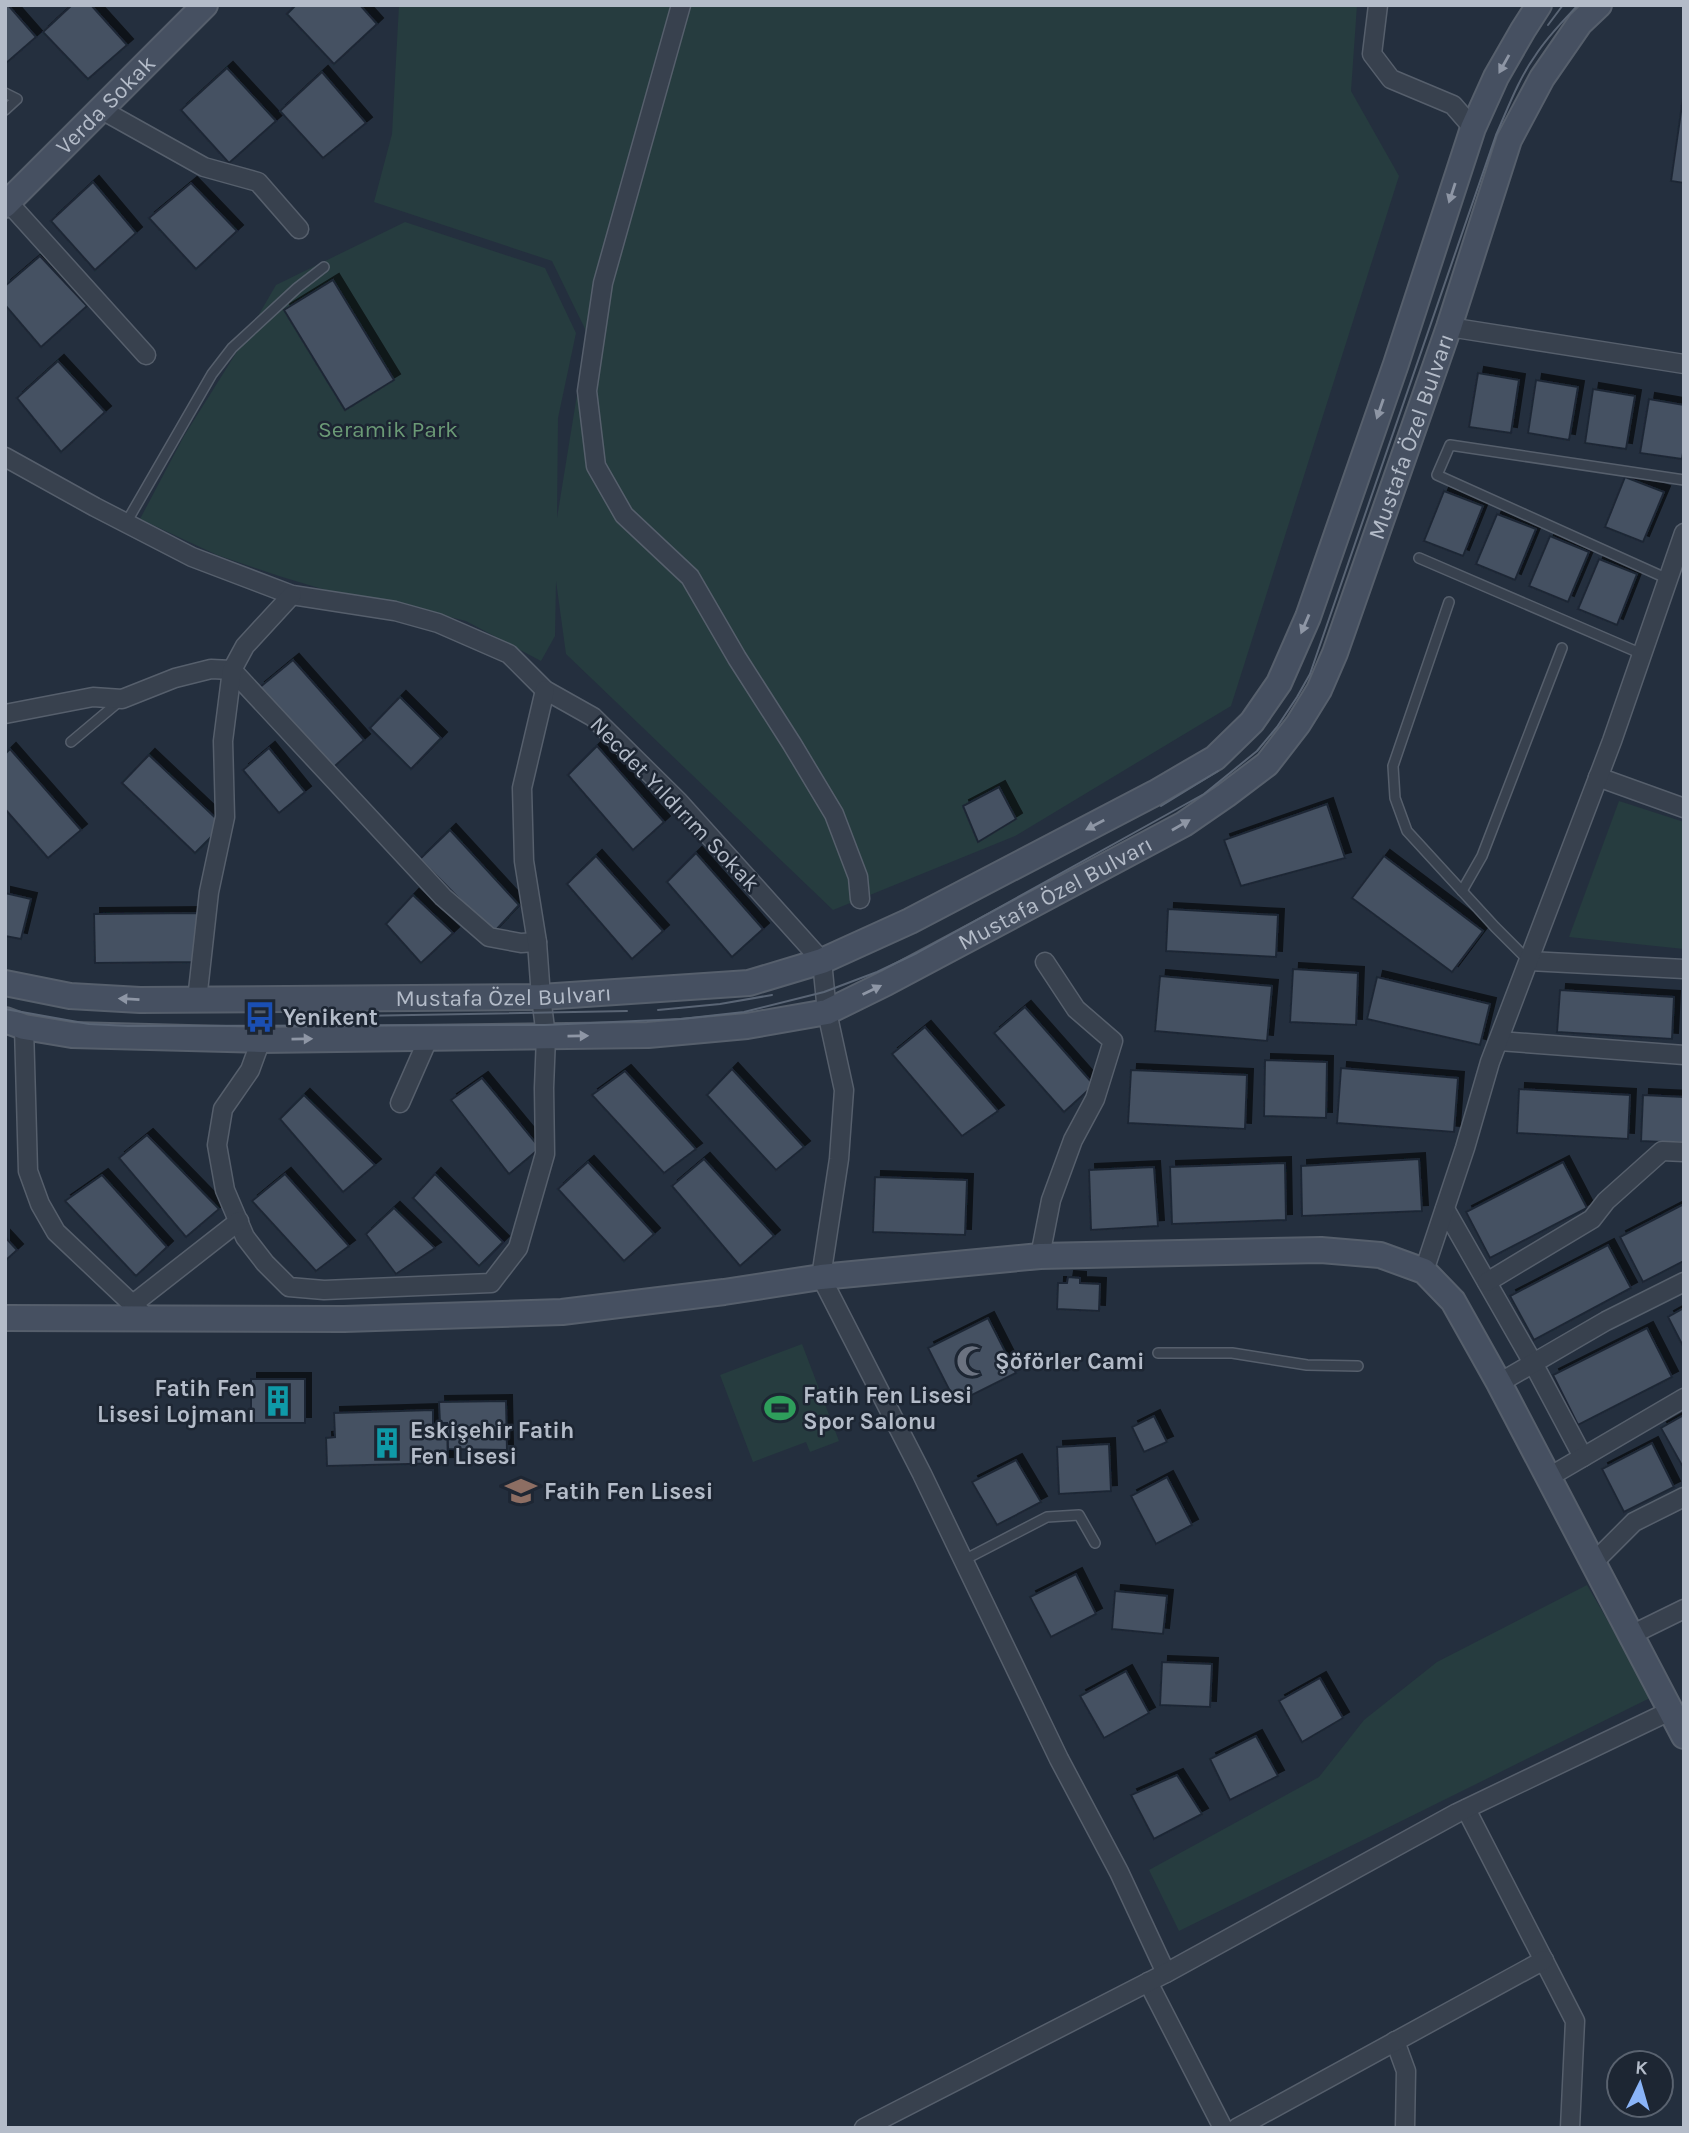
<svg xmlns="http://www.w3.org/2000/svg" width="1689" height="2133" viewBox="0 0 1689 2133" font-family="Karla,sans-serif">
<defs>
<filter id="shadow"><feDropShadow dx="6" dy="-6" stdDeviation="0" flood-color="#0009"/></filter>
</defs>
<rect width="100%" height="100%" fill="#242f3e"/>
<!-- green -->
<g fill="#263c3f">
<polygon points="399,5 1357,5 1351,91 1399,176 1231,706 1015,836 833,910 566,654 556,581 555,636 541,661 466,621 382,600 329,591 279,576 217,555 140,519 184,436 243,342 276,285 405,222 545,268 576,333 558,418 557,518 587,333 552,261 374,202 392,134"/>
<polygon points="1619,801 1684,822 1684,949 1569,937"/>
<polygon points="802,1344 839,1441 810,1452 806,1442 753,1462 720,1375"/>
<polygon points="1587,1585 1652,1697 1179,1931 1149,1870 1319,1777 1364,1720 1437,1662"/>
</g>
<!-- building -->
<g fill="#455162" stroke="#1f2835" stroke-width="2" filter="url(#shadow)">
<polygon points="5,5 8,5 36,37 5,64"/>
<polygon points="72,5 91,5 127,45 88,79 43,32"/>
<polygon points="296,5 360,5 377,24 334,64 287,14"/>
<polygon points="227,68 276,121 229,163 181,110"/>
<polygon points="322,72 366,123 323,158 280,111"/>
<polygon points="1684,91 1684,183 1671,181"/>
<polygon points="93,182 136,233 95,270 51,221"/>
<polygon points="191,183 237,231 196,269 149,218"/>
<polygon points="40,256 87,306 41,347 5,305 5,286"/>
<polygon points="333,280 394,380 345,410 284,310"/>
<polygon points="58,361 105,412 61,452 17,398"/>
<polygon points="1478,373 1519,380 1511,433 1469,427"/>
<polygon points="1536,380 1578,387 1569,440 1528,433"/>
<polygon points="1593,389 1635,396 1626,449 1585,443"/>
<polygon points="1649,399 1684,405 1684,447 1682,459 1640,453"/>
<polygon points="1625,477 1664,492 1643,542 1605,527"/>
<polygon points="1444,491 1483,506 1463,556 1424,541"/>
<polygon points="1497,514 1536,529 1515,580 1476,564"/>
<polygon points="1550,536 1589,552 1568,602 1529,586"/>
<polygon points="1599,559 1637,574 1617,625 1578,609"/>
<polygon points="293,660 364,740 327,773 259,688"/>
<polygon points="400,697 441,738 411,769 370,728"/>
<polygon points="597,746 664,822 633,850 568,775"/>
<polygon points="269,748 305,792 279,813 243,770"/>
<polygon points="10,749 81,830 48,858 5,809 5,754"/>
<polygon points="149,755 223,825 195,853 122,783"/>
<polygon points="999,787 1016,819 978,842 963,806"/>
<polygon points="1327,804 1345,858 1241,886 1224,840"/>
<polygon points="450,830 519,905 493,933 420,859"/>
<polygon points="696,853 763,929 732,957 667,882"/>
<polygon points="596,856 663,931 632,959 567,884"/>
<polygon points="1384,856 1483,931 1452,972 1352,898"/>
<polygon points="5,893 31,899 21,939 5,936"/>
<polygon points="413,895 453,933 421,963 386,924"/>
<polygon points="1168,909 1278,915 1276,957 1166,951"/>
<polygon points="197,913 198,962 95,963 94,914"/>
<polygon points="1293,969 1358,973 1356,1025 1290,1022"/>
<polygon points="1160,976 1272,986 1267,1041 1155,1031"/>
<polygon points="1377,977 1490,1004 1480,1045 1367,1019"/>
<polygon points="1560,990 1674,997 1672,1039 1557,1032"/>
<polygon points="1025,1007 1094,1085 1064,1112 994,1033"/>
<polygon points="925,1027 998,1111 962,1136 892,1054"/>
<polygon points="1265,1060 1327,1062 1326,1118 1264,1116"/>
<polygon points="1341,1068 1458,1078 1454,1132 1337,1123"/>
<polygon points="732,1069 804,1147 776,1170 707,1095"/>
<polygon points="1131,1070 1247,1075 1245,1129 1128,1123"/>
<polygon points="625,1071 696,1149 664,1173 592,1095"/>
<polygon points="482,1078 540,1148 509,1174 451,1100"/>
<polygon points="1519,1089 1630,1095 1628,1139 1517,1133"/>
<polygon points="304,1095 375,1165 343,1192 280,1119"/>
<polygon points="1643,1095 1684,1097 1684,1143 1641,1141"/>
<polygon points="147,1135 219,1209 186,1237 119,1158"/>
<polygon points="704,1159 774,1236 740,1266 672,1186"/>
<polygon points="1419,1159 1422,1211 1302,1216 1301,1166"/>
<polygon points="588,1162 654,1234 624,1261 558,1189"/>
<polygon points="1563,1162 1587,1208 1490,1258 1466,1212"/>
<polygon points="1285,1163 1286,1220 1172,1224 1170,1167"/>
<polygon points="1154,1167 1158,1226 1091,1230 1089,1170"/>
<polygon points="285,1174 349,1246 316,1271 252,1201"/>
<polygon points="435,1174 503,1242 479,1266 413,1198"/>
<polygon points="102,1175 167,1247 136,1276 65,1201"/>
<polygon points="875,1177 967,1180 965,1235 873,1232"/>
<polygon points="1684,1204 1684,1261 1643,1282 1620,1237"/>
<polygon points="394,1208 435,1248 396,1274 366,1234"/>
<polygon points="5,1237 17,1250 5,1261"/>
<polygon points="1608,1245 1631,1288 1534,1340 1510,1296"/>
<polygon points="1068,1277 1080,1278 1080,1283 1100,1284 1099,1311 1057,1309 1058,1283 1067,1283"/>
<polygon points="1684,1308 1684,1348 1668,1317"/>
<polygon points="988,1318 1016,1373 956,1403 928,1348"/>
<polygon points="1647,1328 1672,1377 1578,1425 1553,1375"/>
<rect x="251" y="1379" width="54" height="44"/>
<polygon points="506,1401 507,1450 448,1449 447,1423 440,1423 439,1402"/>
<polygon points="433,1410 433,1424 447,1423 448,1463 327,1466 326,1438 335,1437 334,1413"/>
<polygon points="1684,1415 1684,1469 1661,1428"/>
<polygon points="1154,1416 1167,1442 1144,1452 1132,1427"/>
<polygon points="1652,1443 1674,1487 1624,1512 1602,1469"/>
<polygon points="1109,1444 1111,1491 1059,1494 1057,1447"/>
<polygon points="1016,1460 1041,1502 997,1525 972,1482"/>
<polygon points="1167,1477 1192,1525 1156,1544 1131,1496"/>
<polygon points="1076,1574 1096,1614 1051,1637 1030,1597"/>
<polygon points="1115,1591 1167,1596 1163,1634 1112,1629"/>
<polygon points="1162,1662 1212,1664 1210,1707 1160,1705"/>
<polygon points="1126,1671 1149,1713 1104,1738 1080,1696"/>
<polygon points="1320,1678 1343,1718 1302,1742 1279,1701"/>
<polygon points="1256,1736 1278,1776 1230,1800 1210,1759"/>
<polygon points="1177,1775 1202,1814 1154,1839 1131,1795"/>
</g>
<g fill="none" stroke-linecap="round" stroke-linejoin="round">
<defs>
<g id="lane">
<polyline points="5,93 17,99 5,110"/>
<polyline points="126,523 212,374 232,348 297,288 324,267"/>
<polyline points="1419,558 1642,654"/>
<polyline points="1668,579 1437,475 1450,445 1684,480"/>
<polyline points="1449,602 1393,766 1395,798 1407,831 1495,927 1529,961"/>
<polyline points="71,742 121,700"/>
<polyline points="1462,891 1482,856 1562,648"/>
<polyline points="1158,1353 1232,1353 1307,1365 1358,1366"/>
<polyline points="964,1560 1047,1517 1079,1515 1095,1543"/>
</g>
<g id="street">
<polyline points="681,5 603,283 587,391 596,466 624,515 690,577 737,658 792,744 834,814 858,877 860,899"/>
<polyline points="1378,5 1372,54 1391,79 1453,105 1473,128"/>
<polyline points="102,110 204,167 258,182 299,229"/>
<polyline points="8,202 146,355"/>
<polyline points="1449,327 1684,364"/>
<polyline points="5,457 95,507 192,557 292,595 395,611 438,623 509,654 545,690 593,717 679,802 822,961 827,1012 844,1090 839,1159 821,1277 922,1474 1059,1759 1119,1872 1166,1973"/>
<polyline points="5,714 93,697 122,699 175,678 211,669 232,670 443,897 489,937 521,943 537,942"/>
<polyline points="1598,777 1684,808"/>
<polyline points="1529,961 1684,969"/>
<polyline points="197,1000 209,892 225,817 223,741 232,670 245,646 292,595"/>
<polyline points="24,1027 28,1171 40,1204 56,1232 147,1318"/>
<polyline points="261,1040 250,1070 223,1109 217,1145 225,1190 245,1237 265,1263 289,1287 324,1290 491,1283 518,1248 545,1154 544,1088 546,1036 541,997 537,942 524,861 522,788 545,690"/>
<polyline points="1499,1041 1684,1055"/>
<polyline points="400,1103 429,1037"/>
<polyline points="1445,1209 1533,1363 1583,1457"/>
<polyline points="1040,1256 1051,1200 1073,1140 1095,1099 1113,1041 1076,1009 1045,962"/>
<polyline points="1424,1271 1465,1148 1490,1062 1612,741 1684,533"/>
<polyline points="1487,1282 1592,1219 1606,1201 1662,1151 1684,1152"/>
<polyline points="133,1304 239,1221"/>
<polyline points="1499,1383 1606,1321 1684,1282"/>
<polyline points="1549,1477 1684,1398"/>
<polyline points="1593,1563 1634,1522 1684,1497"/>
<polyline points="1631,1635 1684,1609"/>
<polyline points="1466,1809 1575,2021 1570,2128"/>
<polyline points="1148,1982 1223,2128"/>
<polyline points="1395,2041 1406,2071 1405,2128"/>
<polyline points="864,2128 1166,1973 1457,1813 1670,1711"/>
<polyline points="1237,2128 1544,1960"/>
</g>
<g id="secondary">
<path id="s1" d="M5,205l200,-200"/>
<path id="s2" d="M5,983l65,13 70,4 401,-3 208,-14 73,-22 88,-40 245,-128 60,-35 37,-36 27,-39 29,-66 88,-253 77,-236 23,-51 27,-47 16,-25"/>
<path id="s3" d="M5,1020l19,7 48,8 189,5 387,-5 99,-9 80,-14 59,-29 298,-159 42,-29 41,-31 31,-40 21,-34 16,-37 114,-326 60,-187 33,-62 38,-55 19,-18"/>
<polyline points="5,1318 344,1319 562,1312 724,1292 821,1277 1040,1256 1321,1250 1380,1255 1424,1271 1453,1301 1499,1383 1684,1736"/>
</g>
</defs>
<!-- lane casing -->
<use href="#lane" stroke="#565f6c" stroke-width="12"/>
<!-- street casing -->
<use href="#street" stroke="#565f6c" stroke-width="21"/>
<!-- secondary casing -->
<use href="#secondary" stroke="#565f6c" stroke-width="28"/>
<!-- lane -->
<use href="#lane" stroke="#38414e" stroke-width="9"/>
<!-- street -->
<use href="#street" stroke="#38414e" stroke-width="18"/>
<!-- secondary -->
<use href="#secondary" stroke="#465061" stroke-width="24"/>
<!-- tram -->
<g stroke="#5a6575" stroke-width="2">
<polyline points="1548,25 1563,5"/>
<polyline points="1161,806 1218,771"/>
<path d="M5,1009l84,15 39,2 417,-1 136,-6 63,-7 80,-20 53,-20 40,-19 287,-159 53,-43 20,-24 20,-30 13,-23 186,-539c12,-27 22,-55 39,-79 12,-19 28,-35 43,-51"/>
<polyline points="658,1010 720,1004 772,995"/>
<polyline points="357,1016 627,1011"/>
</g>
</g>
<!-- one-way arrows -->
<defs><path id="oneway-solid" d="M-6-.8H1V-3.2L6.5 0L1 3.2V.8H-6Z" transform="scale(1.75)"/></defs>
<g fill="#8e96a5">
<use href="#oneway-solid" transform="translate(1504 64) rotate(119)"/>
<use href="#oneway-solid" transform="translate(1452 193) rotate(108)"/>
<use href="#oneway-solid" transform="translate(1380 409) rotate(109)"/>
<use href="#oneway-solid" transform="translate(1305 624) rotate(113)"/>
<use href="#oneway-solid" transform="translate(1095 825) rotate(152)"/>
<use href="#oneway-solid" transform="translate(1181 825) rotate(-30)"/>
<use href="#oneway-solid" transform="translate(872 990) rotate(-26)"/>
<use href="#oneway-solid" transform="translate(129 999) rotate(-177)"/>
<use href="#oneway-solid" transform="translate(578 1036) rotate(-1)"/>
<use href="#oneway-solid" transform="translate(302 1039) rotate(-1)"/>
</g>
<!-- icons -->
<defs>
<symbol id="bus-bare" viewBox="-9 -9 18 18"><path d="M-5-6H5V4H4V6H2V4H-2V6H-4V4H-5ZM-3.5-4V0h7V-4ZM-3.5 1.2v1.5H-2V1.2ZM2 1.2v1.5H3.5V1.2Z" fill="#1a4fb4" stroke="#1d2633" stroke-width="2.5" paint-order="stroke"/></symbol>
<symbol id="mosque-bare" viewBox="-9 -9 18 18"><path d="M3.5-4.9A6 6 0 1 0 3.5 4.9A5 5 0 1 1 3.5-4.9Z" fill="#6b7280" stroke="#1d2633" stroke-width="2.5" paint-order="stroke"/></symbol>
<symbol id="building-bare" viewBox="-9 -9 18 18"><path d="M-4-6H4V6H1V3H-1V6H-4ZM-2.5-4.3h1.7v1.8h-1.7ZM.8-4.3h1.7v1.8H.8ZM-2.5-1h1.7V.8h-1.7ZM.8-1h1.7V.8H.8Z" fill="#0f9aa8" stroke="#1d2633" stroke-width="2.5" paint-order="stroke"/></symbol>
<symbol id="stadium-bare" viewBox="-9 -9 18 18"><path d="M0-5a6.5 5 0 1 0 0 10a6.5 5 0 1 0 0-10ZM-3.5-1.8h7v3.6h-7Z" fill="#2e9e5b" stroke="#1d2633" stroke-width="2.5" paint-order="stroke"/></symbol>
<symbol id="school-bare" viewBox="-9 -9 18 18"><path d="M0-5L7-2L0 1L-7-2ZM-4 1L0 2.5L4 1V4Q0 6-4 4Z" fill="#8d6e63" stroke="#1d2633" stroke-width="2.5" paint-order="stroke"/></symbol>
</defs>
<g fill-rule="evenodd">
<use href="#bus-bare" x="238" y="995" width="44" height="44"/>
<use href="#mosque-bare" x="950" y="1339" width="44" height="44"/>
<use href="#building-bare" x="256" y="1379" width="44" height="44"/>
<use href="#stadium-bare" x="758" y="1386" width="44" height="44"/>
<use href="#building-bare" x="365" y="1421" width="44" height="44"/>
<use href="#school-bare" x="499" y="1469" width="44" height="44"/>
</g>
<g text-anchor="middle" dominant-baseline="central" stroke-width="5" stroke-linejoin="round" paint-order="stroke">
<!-- street labels -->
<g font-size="23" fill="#b4bcc9" stroke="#1d2633">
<text stroke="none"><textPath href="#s1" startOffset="142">Verda Sokak</textPath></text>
<text stroke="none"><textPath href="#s3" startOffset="1692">Mustafa Özel Bulvarı</textPath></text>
<text transform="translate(675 804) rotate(46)">Necdet Yıldırım Sokak</text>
<text stroke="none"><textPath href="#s3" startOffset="1083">Mustafa Özel Bulvarı</textPath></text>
<text stroke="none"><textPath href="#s2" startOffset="500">Mustafa Özel Bulvarı</textPath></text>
</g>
<!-- park labels -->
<g font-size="23" fill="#6b9a76" stroke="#1d2633">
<text x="388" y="429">Seramik Park</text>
</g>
<!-- poi labels -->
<g font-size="23" font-weight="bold" fill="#b4bcc9" stroke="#1d2633" text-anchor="start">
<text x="283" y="1017">Yenikent</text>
<text x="995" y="1361">Şöförler Cami</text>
<text x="255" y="1388" text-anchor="end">Fatih Fen<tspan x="255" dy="26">Lisesi Lojmanı</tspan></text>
<text x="803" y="1395">Fatih Fen Lisesi<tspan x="803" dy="26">Spor Salonu</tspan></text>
<text x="410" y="1430">Eskişehir Fatih<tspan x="410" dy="26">Fen Lisesi</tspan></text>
<text x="544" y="1491">Fatih Fen Lisesi</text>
</g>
</g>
<!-- border -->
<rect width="1689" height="2133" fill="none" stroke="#b4bcc9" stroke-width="14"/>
<!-- north arrow -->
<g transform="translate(1640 2084) rotate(5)"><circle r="33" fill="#1d2633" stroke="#59626f" stroke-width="2"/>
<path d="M0-5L12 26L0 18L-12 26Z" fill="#8ab4f8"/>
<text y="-10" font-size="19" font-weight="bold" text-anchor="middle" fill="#b4bcc9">K</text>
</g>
</svg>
